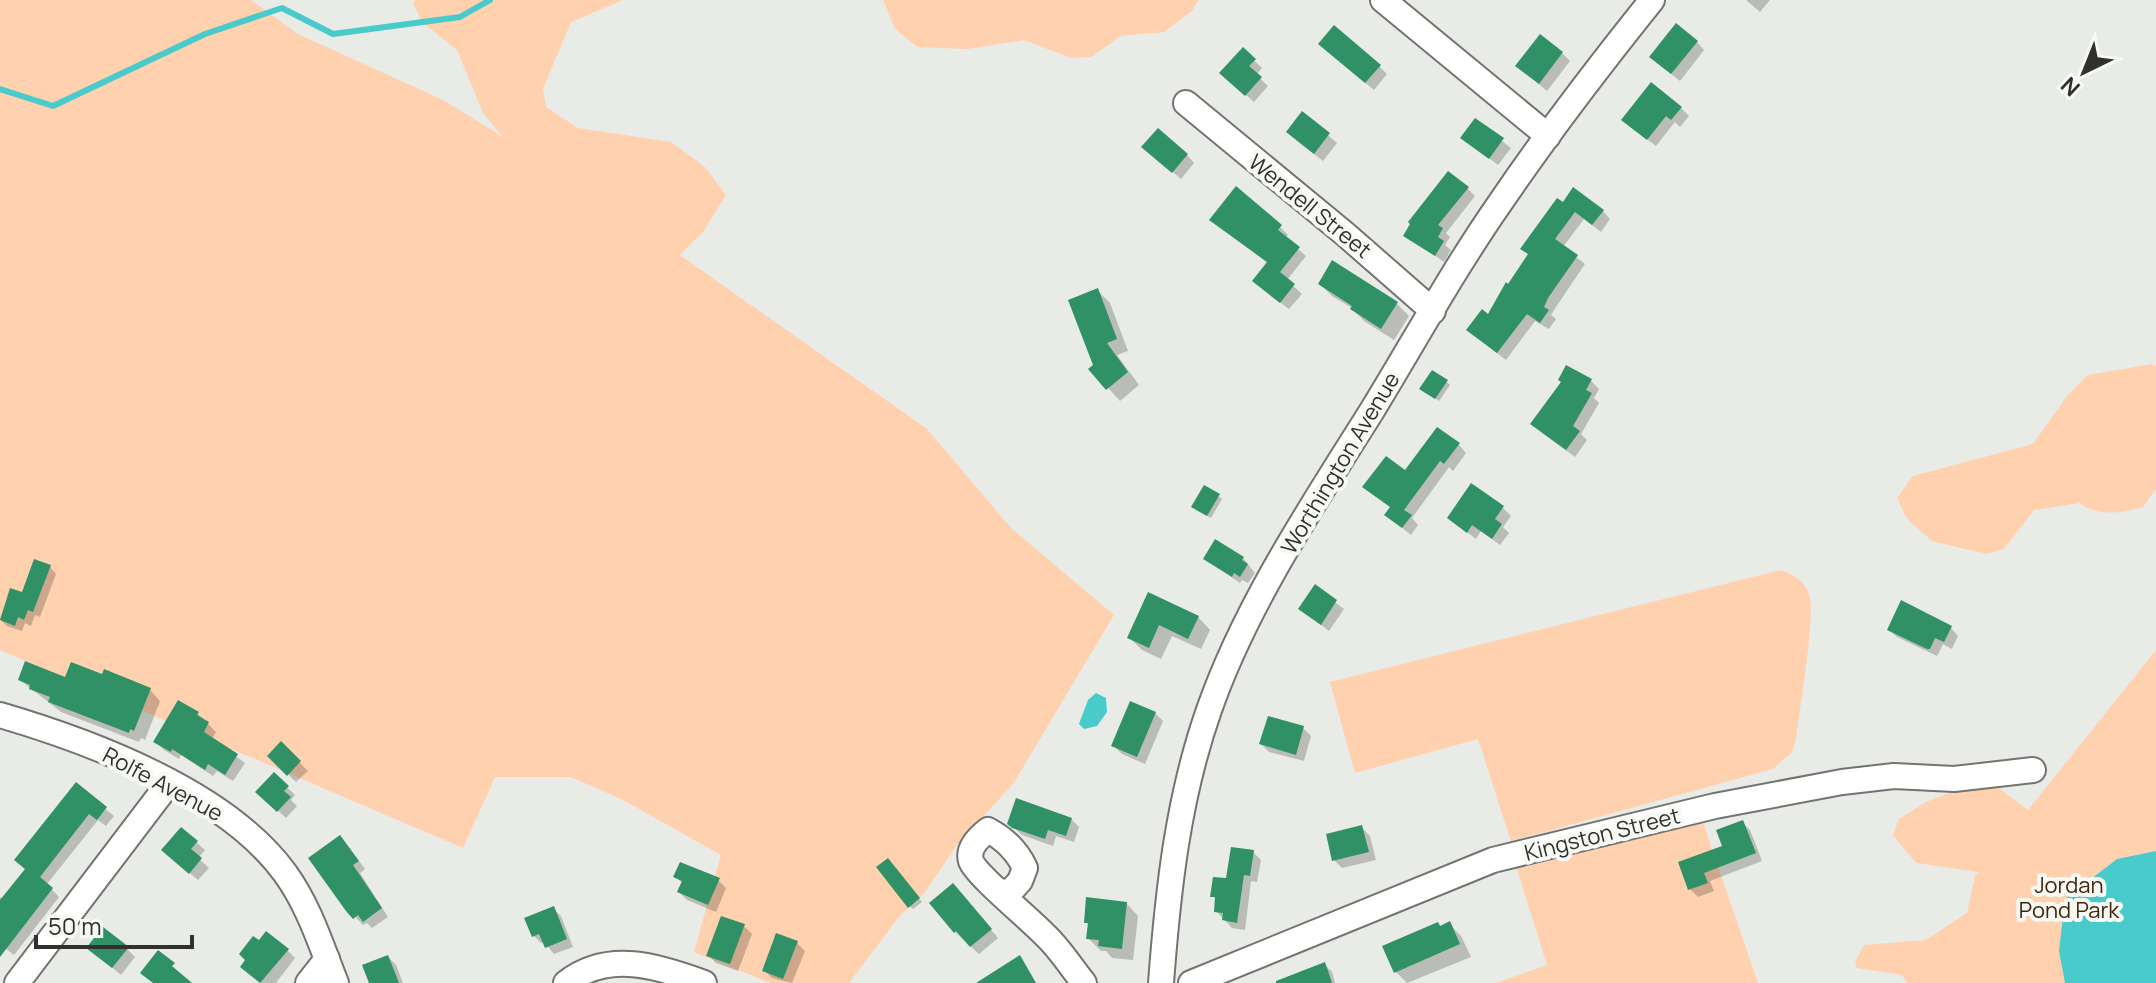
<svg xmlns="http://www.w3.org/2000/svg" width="2156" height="983" viewBox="0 0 2156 983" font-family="Manrope,sans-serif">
<rect width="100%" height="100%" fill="#e9ebe7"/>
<!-- green -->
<g fill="#ffd1af">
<polygon points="0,0 251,0 298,34 445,101 503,137 483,113 457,50 422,22 413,3 415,0 623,0 571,22 543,89 546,107 578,128 671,142 705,167 726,195 703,232 680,255 927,429 1012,529 1114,615 1013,784 957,845 925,892 898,918 849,983 770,983 694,952 721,855 623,800 571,777 495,777 463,848 0,650"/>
<polygon points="883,0 1198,0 1192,11 1164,32 1121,36 1091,57 1071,58 1024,40 967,49 917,47 895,29"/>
<path d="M2152,364l4,3v122l-13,18c-20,6 -46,10 -63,-4l-46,7 -30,39 -18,5 -54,-13 -25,-22 -10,-21 16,-22 120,-32 34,-48 21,-21z"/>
<path d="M1781,570c13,5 23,10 28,24 7,22 -10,117 -13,146l-4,12 -19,17 -262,72 -33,-102 -123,34 -25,-91z"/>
<polygon points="2156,650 2156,983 1907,983 1902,975 1857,968 1855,962 1864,945 1926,940 1967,913 1975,876 1979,872 1916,863 1893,835 1899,819 1926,802 1987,779 2028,810"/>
<polygon points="1702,820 1758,983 1496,983 1547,965 1517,869"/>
</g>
<!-- water -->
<g fill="#48cbca">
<polygon points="1096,693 1106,698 1107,712 1097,726 1084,729 1079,724 1088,700"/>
<polygon points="2156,851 2156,983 2065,983 2059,951 2065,899 2117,859"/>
</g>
<!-- shadow -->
<g fill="#0003">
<polygon points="1746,0 1770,0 1760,12"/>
<polygon points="1697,42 1704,50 1680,81 1660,65"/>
<polygon points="1243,50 1262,68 1256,75 1268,86 1254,102 1230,81"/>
<polygon points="1328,52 1379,66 1387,74 1374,90"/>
<polygon points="1562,53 1570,61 1547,91 1518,66"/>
<polygon points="1681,108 1689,116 1680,127 1675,122 1656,146 1632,127"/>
<polygon points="1303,114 1337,143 1323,161 1296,140"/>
<polygon points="1475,120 1511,148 1498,165 1463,138"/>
<polygon points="1152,154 1187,155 1194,163 1181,179"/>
<polygon points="1467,188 1475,196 1446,233 1450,237 1445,245 1451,250 1444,262 1406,235"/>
<polygon points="1557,201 1603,211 1610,219 1601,232 1584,219 1563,247 1585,264 1556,307 1551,315 1556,319 1549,329 1535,321 1506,360 1476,337 1529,255"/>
<polygon points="1212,220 1280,227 1288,235 1285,238 1306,256 1287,280 1302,294 1289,309 1263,289 1269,264"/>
<polygon points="1333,263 1397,304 1409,316 1394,340 1364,321 1352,308 1332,296 1320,284"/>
<polygon points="1097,290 1110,303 1128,351 1117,355 1139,385 1120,401 1091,369 1095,366"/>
<polygon points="1567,367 1591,381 1599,389 1594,398 1599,403 1581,434 1587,440 1575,457 1541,432"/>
<polygon points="1446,381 1450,385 1439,401 1425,392"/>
<polygon points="1459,445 1466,453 1453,471 1449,467 1412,518 1418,525 1411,535 1395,522 1392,508 1365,487 1406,473"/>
<polygon points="1218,496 1222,499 1211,518 1196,510"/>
<polygon points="1503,508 1511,516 1503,527 1509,533 1500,545 1481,531 1476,539 1449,518"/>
<polygon points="1243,558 1255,573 1248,583 1242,580 1240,583 1206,559"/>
<polygon points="50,567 56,574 40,617 35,615 31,626 25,623 22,631 7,626 0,619 11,591 23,595"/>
<polygon points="1315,587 1344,609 1329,631 1300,609"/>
<polygon points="1149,595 1198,617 1210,630 1201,649 1172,636 1161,659 1142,650 1129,637"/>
<polygon points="1951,628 1958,636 1952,649 1943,644 1937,656 1897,637 1889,630"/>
<polygon points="66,679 150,690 160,701 145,740 141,738 139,742 61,712 20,680"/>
<polygon points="1155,713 1163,721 1145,764 1122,754 1114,746"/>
<polygon points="198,714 216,732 212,739 245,763 233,781 217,771 213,776 181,755 179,759 164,750 156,742"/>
<polygon points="1303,728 1311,736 1304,761 1269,752 1261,744"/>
<polygon points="281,744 308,771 296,782 269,756"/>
<polygon points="274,775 295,795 291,800 297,806 286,818 258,792"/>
<polygon points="76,785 114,816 106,826 98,820 47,884 59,897 14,955 0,944 0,897 3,899 27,870"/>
<polygon points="1071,819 1079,827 1074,842 1056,836 1053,846 1022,835 1010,824"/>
<polygon points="1742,822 1750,830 1762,861 1710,881 1714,891 1698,897 1690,889"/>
<polygon points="1362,828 1370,836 1376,860 1342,868 1334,860"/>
<polygon points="181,829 205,850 198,858 209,868 198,880 172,858"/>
<polygon points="347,845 365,869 360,873 388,917 372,928 367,923 363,925 348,909"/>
<polygon points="1253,852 1261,860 1257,882 1251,881 1245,930 1232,928 1216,911 1217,900 1212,896"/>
<polygon points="891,864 922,902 913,909 909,906"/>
<polygon points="676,877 718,880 726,888 716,912 687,900 679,892 683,884"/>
<polygon points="961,893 998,938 979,954 955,932"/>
<polygon points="1126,903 1138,916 1133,960 1112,958 1106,951 1101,951 1088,938 1089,926 1086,922"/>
<polygon points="553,909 561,916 573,947 554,954 544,942 541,943 533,935"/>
<polygon points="1449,924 1461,936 1471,957 1407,983 1396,972 1385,947"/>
<polygon points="744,926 752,934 738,971 716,963 708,955"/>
<polygon points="797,943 805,951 792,983 772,978 764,970"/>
<polygon points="127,949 135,957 121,975 97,955"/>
<polygon points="287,950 295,958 276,983 261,983 250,975"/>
<polygon points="388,957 396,965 403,983 373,983"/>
<polygon points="1324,964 1332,972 1335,983 1300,983"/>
</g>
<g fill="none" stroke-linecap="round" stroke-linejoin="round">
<!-- stream -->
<polyline stroke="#48cbca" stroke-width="6" points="0,89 53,106 205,34 282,8 333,34 460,17 490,0"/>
</g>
<!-- building -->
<g fill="#309166">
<polygon points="1676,23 1698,41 1671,74 1649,57"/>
<polygon points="1334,25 1381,65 1365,83 1318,44"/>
<polygon points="1540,34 1563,52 1539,84 1515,66"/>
<polygon points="1243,47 1256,59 1249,66 1262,77 1245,96 1219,73"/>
<polygon points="1651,82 1682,107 1671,120 1666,116 1647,140 1621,120"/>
<polygon points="1302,111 1330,133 1314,154 1286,132"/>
<polygon points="1475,118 1504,138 1489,159 1460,138"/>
<polygon points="1158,128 1188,154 1172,173 1141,147"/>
<polygon points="1448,171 1469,187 1438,225 1443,228 1438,237 1444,241 1435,256 1403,236 1410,224 1408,222"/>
<polygon points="1236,186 1282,225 1278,230 1300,247 1280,272 1295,284 1280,303 1252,281 1267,262 1209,220"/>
<polygon points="1573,187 1604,210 1592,225 1575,212 1555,239 1578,255 1548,298 1544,307 1549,310 1540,323 1527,314 1497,353 1466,330 1482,309 1488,314 1506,282 1508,284 1528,254 1520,249 1557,198 1563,202"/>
<polygon points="1332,260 1398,302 1381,329 1350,309 1352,306 1318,284"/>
<polygon points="1098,288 1117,339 1107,343 1128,372 1106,390 1088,369 1093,365 1068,300"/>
<polygon points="1566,365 1592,379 1586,390 1592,393 1573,426 1580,431 1566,450 1530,424 1561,382 1558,380"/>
<polygon points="1432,370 1448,380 1435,399 1419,389"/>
<polygon points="1437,427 1460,443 1444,464 1440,461 1404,510 1412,515 1402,528 1384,515 1390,507 1362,487 1386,456 1405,470"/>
<polygon points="1471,483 1504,506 1495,519 1502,524 1492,539 1472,525 1467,533 1447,518"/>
<polygon points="1204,485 1220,494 1207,516 1191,507"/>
<polygon points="1215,539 1244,557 1242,560 1248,564 1240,577 1234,573 1232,577 1203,559"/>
<polygon points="34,559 51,565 33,612 28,610 24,620 18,617 15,626 0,620 10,588 22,592"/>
<polygon points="1315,584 1337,600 1321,625 1298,609"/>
<polygon points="1148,592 1199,616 1188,639 1159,625 1149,648 1127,638"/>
<polygon points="1901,600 1952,626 1944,642 1935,638 1930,649 1927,649 1887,630"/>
<polygon points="25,661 65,677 71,662 102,674 104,669 151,688 134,731 130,729 129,733 48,702 50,697 29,689 30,685 18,680"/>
<polygon points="178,700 199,712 197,715 209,722 204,732 238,754 225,775 208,764 205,770 172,749 171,752 153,742"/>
<polygon points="1130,701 1156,712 1137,757 1111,746"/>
<polygon points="1268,716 1304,726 1296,755 1259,744"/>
<polygon points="281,741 301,761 287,776 267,756"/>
<polygon points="274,772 289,786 284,791 291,797 277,812 255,792"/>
<polygon points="76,782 107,807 97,820 89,814 40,877 53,888 0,957 0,900 25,869 14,860"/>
<polygon points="1016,798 1072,818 1066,836 1048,830 1045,839 1012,828 1007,824"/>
<polygon points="1743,820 1756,853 1704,873 1708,883 1688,890 1678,862 1722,846 1716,830"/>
<polygon points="1362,825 1369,852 1332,861 1326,834"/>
<polygon points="181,827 198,841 191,849 202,858 189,874 161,850"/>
<polygon points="340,835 359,861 353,865 382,908 363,922 358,915 353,919 346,911 308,858"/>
<polygon points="1231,847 1254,850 1250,876 1244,875 1237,923 1222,920 1223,913 1214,912 1215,897 1210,897 1213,877 1226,878"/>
<polygon points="888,858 920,898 908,908 876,867"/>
<polygon points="680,862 720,878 708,905 677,892 682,881 673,877"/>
<polygon points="953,883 992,929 970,947 956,931 954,933 929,903"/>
<polygon points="1086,897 1127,902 1122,949 1098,946 1099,940 1086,939 1088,923 1084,923"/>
<polygon points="554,906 567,939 545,948 539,934 532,937 524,918"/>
<polygon points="721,916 745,924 730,964 706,956"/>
<polygon points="1450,921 1460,944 1394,973 1382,946 1438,922 1440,926"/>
<polygon points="103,927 129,947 112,968 86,948"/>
<polygon points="266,931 289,949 260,983 240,967 245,960 239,954 253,936 259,940"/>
<polygon points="776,933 798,941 783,979 762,971"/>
<polygon points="158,950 175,963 172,966 192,983 153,983 140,973"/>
<polygon points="388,955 399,983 369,983 362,965"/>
<polygon points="1020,955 1036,983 976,983"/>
<polygon points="1325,962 1332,983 1276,983 1276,981"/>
</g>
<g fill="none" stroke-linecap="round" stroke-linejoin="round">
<defs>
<g id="street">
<polyline points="1383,0 1548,136"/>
<polyline points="1186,103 1345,234 1433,311"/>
<path d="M0,715c92,27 226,77 285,158 24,33 36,72 51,110"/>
<path d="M999,892l12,-1 9,-10 5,-13c-8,-17 -20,-29 -37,-38 -9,7 -21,18 -17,31 5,14 60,59 74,74 15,14 26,32 39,48"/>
<polyline points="17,983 169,783"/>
<polyline points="308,983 327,959"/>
<path d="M566,983c42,-33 92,-17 138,0"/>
<path d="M1161,983c7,-93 17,-185 48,-273 37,-106 105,-207 164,-301 42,-69 81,-140 127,-206 47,-69 99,-137 152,-203"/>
<polyline points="1191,983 1493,860 1715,806 1842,782 1894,776 1954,779 2033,770"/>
</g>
</defs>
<!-- street casing -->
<use href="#street" stroke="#737471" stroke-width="28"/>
<!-- street -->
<use href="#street" stroke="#fff" stroke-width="24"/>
</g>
<g text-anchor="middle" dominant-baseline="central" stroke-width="8" stroke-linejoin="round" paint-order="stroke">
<!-- street labels -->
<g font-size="22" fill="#30312f" stroke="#f7f9f4">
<text transform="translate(1310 206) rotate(39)">Wendell Street</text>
<text transform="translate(1340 463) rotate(-59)">Worthington Avenue</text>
<text transform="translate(163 784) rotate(28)">Rolfe Avenue</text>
<text transform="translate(1602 834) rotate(-14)">Kingston Street</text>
</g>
<!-- park labels -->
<g font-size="22" fill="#41250c" stroke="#f7f9f4">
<text x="2069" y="885">Jordan<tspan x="2069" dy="25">Pond Park</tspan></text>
</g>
</g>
<!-- north arrow -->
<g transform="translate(2084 72) rotate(223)" stroke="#f7f9f4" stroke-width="6" paint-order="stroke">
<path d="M0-6L14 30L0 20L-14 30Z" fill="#30312f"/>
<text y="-12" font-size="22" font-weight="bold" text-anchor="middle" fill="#30312f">N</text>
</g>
<!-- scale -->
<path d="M36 935v12h156v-12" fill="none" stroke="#30312f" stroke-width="4"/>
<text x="48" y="935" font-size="24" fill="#30312f" stroke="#f7f9f4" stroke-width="6" paint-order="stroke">50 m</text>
</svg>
